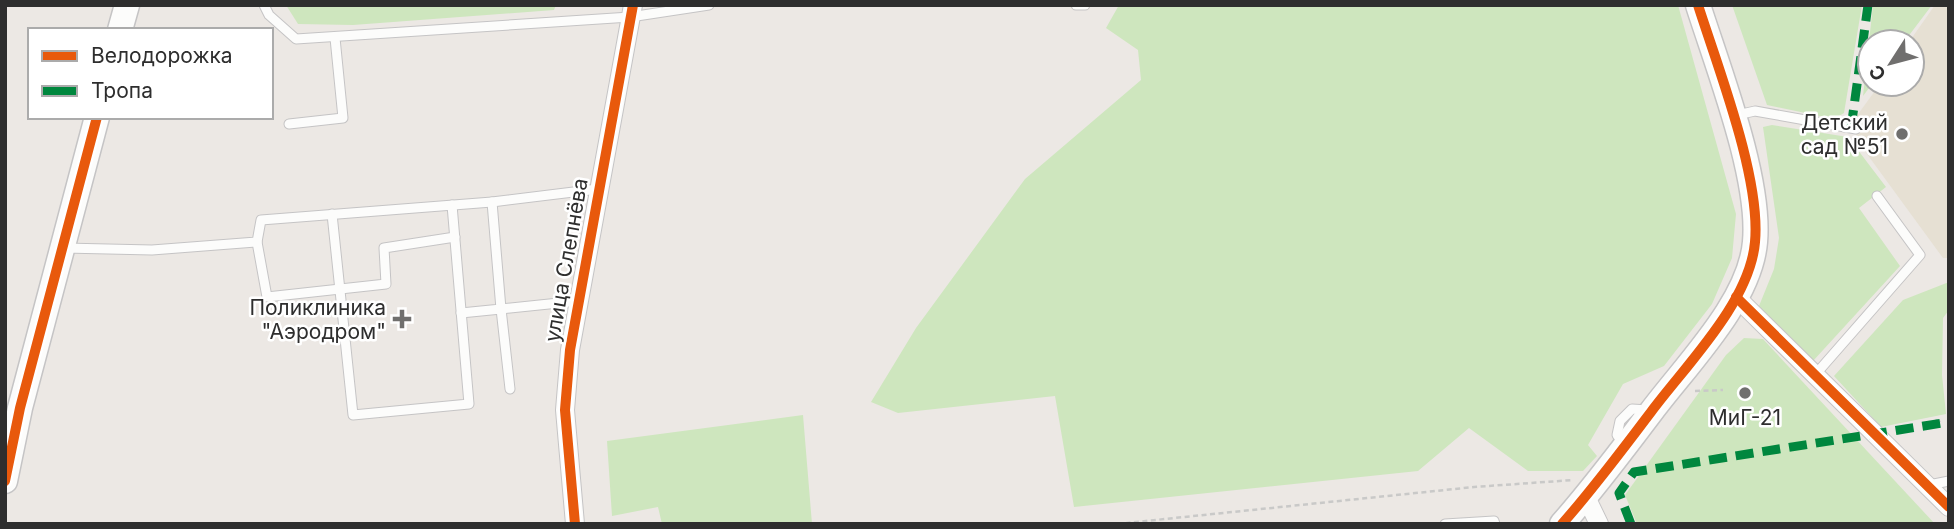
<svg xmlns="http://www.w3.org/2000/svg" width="1954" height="529" viewBox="0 0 1954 529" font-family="Inter,sans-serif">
<rect width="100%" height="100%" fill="#ece8e4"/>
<!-- education -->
<polygon fill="#e6e0d3" points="1935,5 1949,5 1949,258 1943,258 1856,139 1856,117 1880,84 1912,84 1912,42 1909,42"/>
<!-- green -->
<g fill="#cee6be">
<polygon points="286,5 556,5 554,10 353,25 298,24"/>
<polygon points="1119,5 1678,5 1736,214 1732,258 1712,304 1664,366 1623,384 1588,445 1597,456 1583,471 1528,471 1469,428 1418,471 1074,507 1055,396 898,413 871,402 916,328 1025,179 1141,80 1138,50 1106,28"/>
<polygon points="1732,5 1862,5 1844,113 1834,119 1767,105"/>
<polygon points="1873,5 1932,5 1904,42 1870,42 1872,84 1863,96"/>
<polygon points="1772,125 1848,137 1886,187 1859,208 1900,266 1813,361 1759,306 1774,269 1779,238 1763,127"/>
<polygon points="1949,282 1949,310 1943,318 1942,375 1946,414 1881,427 1834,376 1903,300"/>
<polygon points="1744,338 1763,339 1935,524 1637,524 1625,495 1726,355"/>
<polygon points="803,415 812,524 662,524 658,507 612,516 607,441"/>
</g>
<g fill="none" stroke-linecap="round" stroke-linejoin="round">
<defs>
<g id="lane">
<polyline points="264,5 269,15 296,39 630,17 709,5"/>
<polyline points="1076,5 1085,5"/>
<polyline points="1737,115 1755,111 1856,129"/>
<polyline points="289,124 343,118 335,38"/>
<polyline points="332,214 353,415 469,404 452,205"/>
<polyline points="257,242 267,297 386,284 384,248 455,237"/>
<polyline points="64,248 152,250 257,242 261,220 492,202"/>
<polyline points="461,313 501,309 492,202 598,189"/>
<polyline points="1815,375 1920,255 1877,196"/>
<polyline points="510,389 501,309 578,301"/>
<polyline points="1624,445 1617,435 1620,421 1632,409 1648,410"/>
<polyline points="1929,485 1949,481"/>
<polyline points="1445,524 1494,521 1495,524"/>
</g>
<g id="street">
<polyline points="1736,297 1949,507"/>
<polyline points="1586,497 1599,524"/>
<polyline points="575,524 565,410 570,350 633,5"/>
</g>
<g id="secondary">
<polyline points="120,30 127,5"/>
<polyline points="5,481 20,408 97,117"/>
<path d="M1562,524c32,-36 60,-74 89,-112 35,-47 99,-110 104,-170 6,-64 -37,-174 -57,-237"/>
</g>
</defs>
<!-- lane casing -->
<use href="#lane" stroke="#c5c4c5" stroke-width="11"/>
<!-- street casing -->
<use href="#street" stroke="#c5c4c5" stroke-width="20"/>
<!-- secondary casing -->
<use href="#secondary" stroke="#c5c4c5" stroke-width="27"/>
<!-- path -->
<g stroke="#c9c9c8" stroke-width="2.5" stroke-dasharray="5 3.5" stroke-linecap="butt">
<polyline points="1695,391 1723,390"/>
<polyline points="1929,425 1936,420 1942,423"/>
<polyline points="1117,524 1474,487 1573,480"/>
</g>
<!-- lane -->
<use href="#lane" stroke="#fcfcfb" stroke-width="9"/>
<!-- street -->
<use href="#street" stroke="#fcfcfb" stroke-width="18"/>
<!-- secondary -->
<use href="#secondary" stroke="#fcfcfb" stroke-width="24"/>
<!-- quiet -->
<g stroke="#00873e" stroke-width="9" stroke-dasharray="18 9" stroke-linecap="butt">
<polyline points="1851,128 1868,5"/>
<polyline points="1631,524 1619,493 1634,472 1949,422"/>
</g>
<defs>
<g id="cycleway">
<polyline points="1736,297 1949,507"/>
<polyline points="5,481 20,408 97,117"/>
<polyline points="575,524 565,410 570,350 633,5"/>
<path d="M1562,524c32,-36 60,-74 89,-112 35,-47 99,-110 104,-170 6,-64 -37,-174 -57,-237"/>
</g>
</defs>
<!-- cycleway casing -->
<use href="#cycleway" stroke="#fff" stroke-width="15"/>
<!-- cycleway -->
<use href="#cycleway" stroke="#e8590c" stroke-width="10"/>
</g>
<!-- markers -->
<g fill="#706f6e" stroke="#fff" stroke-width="2.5">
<circle cx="1902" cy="134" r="7"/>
<path d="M398.5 308.5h7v7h7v7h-7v7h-7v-7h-7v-7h7z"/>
<circle cx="1745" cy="393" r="7"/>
</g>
<g text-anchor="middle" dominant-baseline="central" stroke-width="5" stroke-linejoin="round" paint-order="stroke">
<!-- poi labels -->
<g font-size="21" fill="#2e2e2e" stroke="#fff" text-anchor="end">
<text x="1888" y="122">Детский<tspan x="1888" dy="24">сад №51</tspan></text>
<text x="386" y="307">Поликлиника<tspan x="386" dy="24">"Аэродром"</tspan></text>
<text x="1745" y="417" text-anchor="middle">МиГ-21</text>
</g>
<!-- street labels -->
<g font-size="21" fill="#2e2e2e" stroke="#fff">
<text transform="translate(566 260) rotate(-80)">улица Слепнёва</text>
</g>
</g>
<!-- border -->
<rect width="1954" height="529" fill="none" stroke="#2e2e2e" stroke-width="14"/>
<!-- legend -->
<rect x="28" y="28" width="245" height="91" fill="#ffffff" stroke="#ababab" stroke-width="2"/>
<rect x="42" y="51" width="35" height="10" fill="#e8590c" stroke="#ababab" stroke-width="2"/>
<text x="91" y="63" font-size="21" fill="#2e2e2e">Велодорожка</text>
<rect x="42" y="86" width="35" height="10" fill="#00873e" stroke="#ababab" stroke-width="2"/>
<text x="91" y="98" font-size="21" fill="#2e2e2e">Тропа</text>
<!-- north arrow -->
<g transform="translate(1891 63) rotate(234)"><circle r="33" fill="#ffffff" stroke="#ababab" stroke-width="2"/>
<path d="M0-5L12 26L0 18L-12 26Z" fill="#706f6e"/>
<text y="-10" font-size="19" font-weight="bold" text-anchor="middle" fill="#2e2e2e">С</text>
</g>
</svg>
